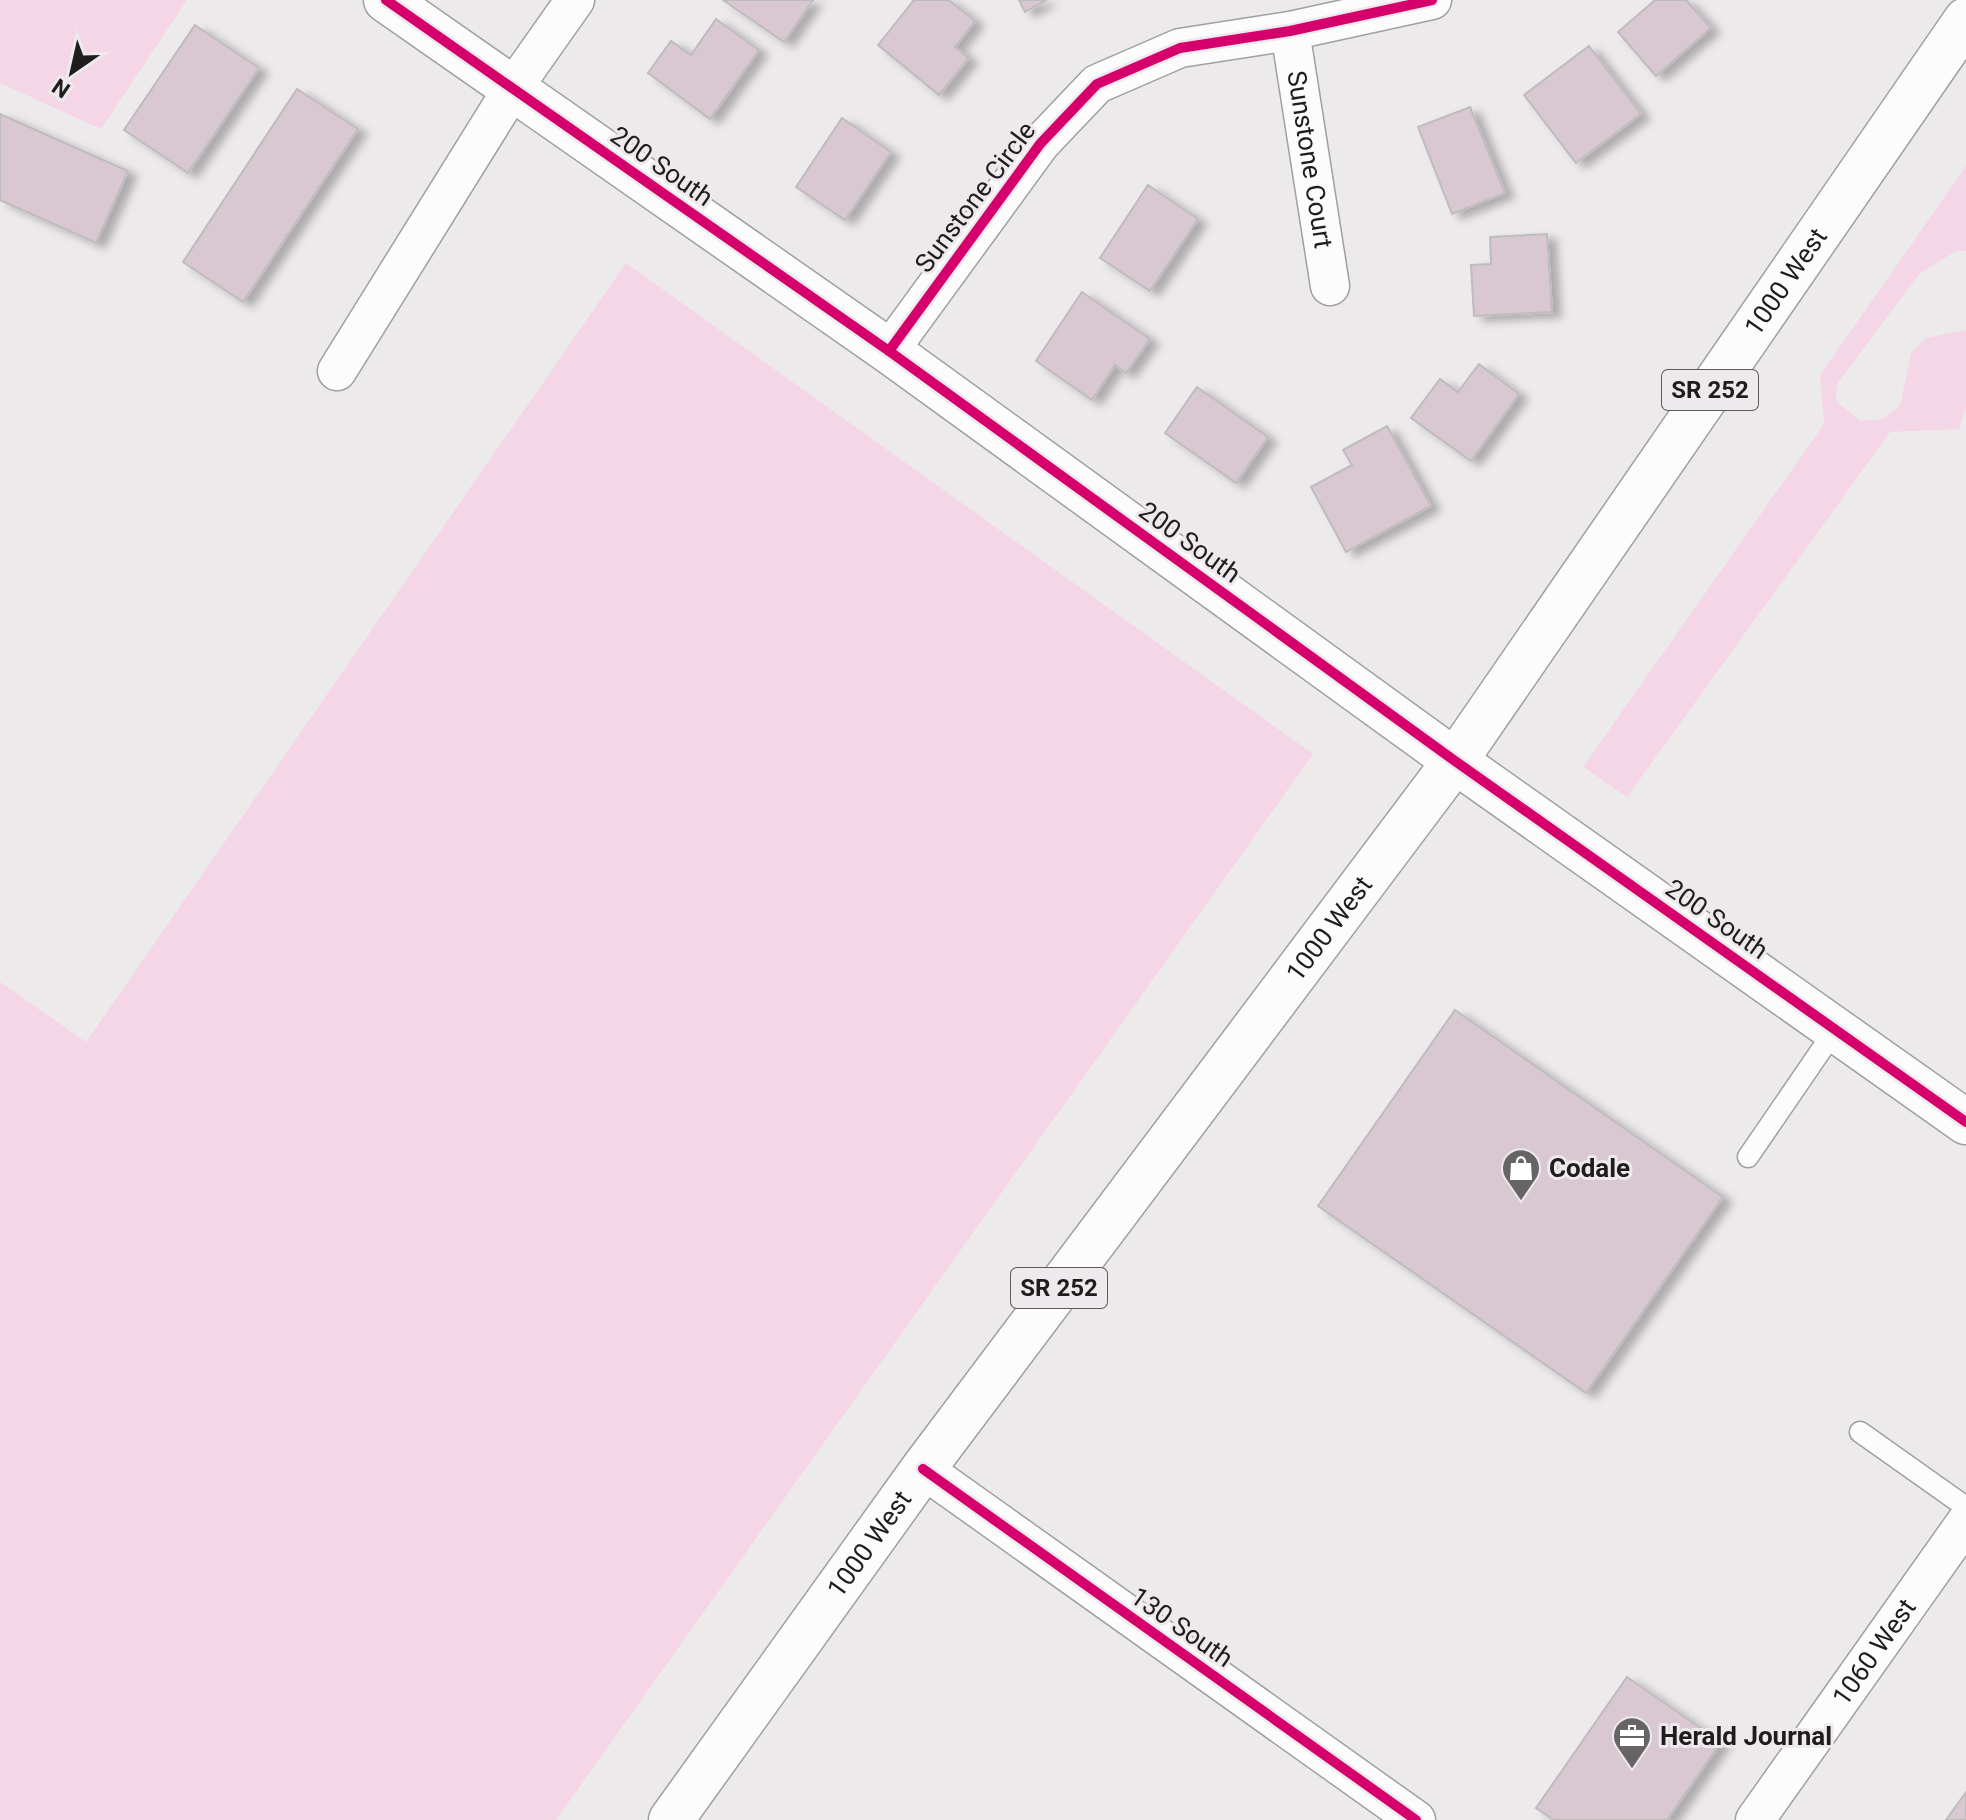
<svg xmlns="http://www.w3.org/2000/svg" width="1966" height="1820" viewBox="0 0 1966 1820" font-family="Roboto,sans-serif">
<defs>
<filter id="shadow"><feDropShadow dx="9" dy="5" stdDeviation="4" flood-color="#0004"/></filter>
</defs>
<rect width="100%" height="100%" fill="#edeaec"/>
<!-- green -->
<g fill="#f5d6e6">
<polygon points="0,0 187,0 101,129 0,83"/>
<polygon points="1966,166 1966,251 1956,251 1919,274 1837,384 1836,401 1860,421 1882,419 1900,406 1911,353 1925,338 1966,330 1966,408 1959,429 1890,432 1627,797 1583,767 1824,424 1820,375"/>
<polygon points="626,263 1313,754 556,1820 0,1820 0,982 86,1042"/>
</g>
<!-- building -->
<g fill="#d9c7d1" stroke="#bebcbd" stroke-width="2" filter="url(#shadow)">
<polygon points="723,0 813,0 784,42"/>
<polygon points="914,0 949,0 975,21 955,47 969,58 939,95 878,45"/>
<polygon points="1019,0 1047,0 1025,12"/>
<polygon points="1655,0 1686,0 1711,28 1656,76 1618,32"/>
<polygon points="716,19 759,50 710,119 648,73 671,41 691,55"/>
<polygon points="195,25 259,68 188,173 124,130"/>
<polygon points="1589,46 1641,114 1576,163 1524,95"/>
<polygon points="297,89 358,129 243,302 183,262"/>
<polygon points="1470,107 1505,193 1452,214 1418,127"/>
<polygon points="0,114 128,171 96,243 0,200"/>
<polygon points="842,118 891,152 845,220 796,187"/>
<polygon points="1148,185 1198,219 1150,291 1100,258"/>
<polygon points="1547,234 1552,312 1474,316 1471,265 1491,264 1490,237"/>
<polygon points="1082,292 1150,339 1126,373 1115,365 1092,400 1036,361"/>
<polygon points="1479,364 1519,394 1471,461 1411,418 1440,379 1458,392"/>
<polygon points="1197,387 1268,437 1236,483 1165,433"/>
<polygon points="1387,426 1431,506 1346,552 1311,487 1352,465 1343,450"/>
<polygon points="1455,1010 1723,1197 1586,1393 1318,1206"/>
<polygon points="1627,1677 1721,1742 1667,1820 1554,1820 1536,1808"/>
<polygon points="1966,1792 1966,1820 1946,1820"/>
</g>
<g fill="none" stroke-linecap="round" stroke-linejoin="round">
<defs>
<g id="service">
<polyline points="1748,1157 1835,1030"/>
<polyline points="1860,1432 1966,1507"/>
</g>
<g id="minor">
<path id="s1" d="M1290,31l40,255"/>
<polyline points="889,351 1040,144 1097,84 1180,48 1290,31 1432,0"/>
<polyline points="337,371 513,88 575,0"/>
<polyline points="923,1469 1416,1820"/>
<path id="s2" d="M1755,1820l211,-298"/>
</g>
<polyline id="tertiary" points="386,0 889,351 1455,761 1966,1122"/>
<g id="primary">
<path id="s3" d="M671,1820l252,-351 532,-708 511,-741"/>
</g>
</defs>
<!-- service casing -->
<use href="#service" stroke="#a19fa0" stroke-width="23"/>
<!-- minor casing -->
<use href="#minor" stroke="#a19fa0" stroke-width="41"/>
<!-- tertiary casing -->
<use href="#tertiary" stroke="#a19fa0" stroke-width="47"/>
<!-- primary casing -->
<use href="#primary" stroke="#a19fa0" stroke-width="47"/>
<!-- service -->
<use href="#service" stroke="#fcfcfc" stroke-width="20"/>
<!-- minor -->
<use href="#minor" stroke="#fcfcfc" stroke-width="38"/>
<!-- tertiary -->
<use href="#tertiary" stroke="#fcfcfc" stroke-width="44"/>
<!-- primary -->
<use href="#primary" stroke="#fcfcfc" stroke-width="44"/>
<defs>
<g id="cycleway">
<polyline points="386,0 889,351 1455,761 1966,1122"/>
<polyline points="889,351 1040,144 1097,84 1180,48 1290,31 1432,0"/>
<polyline points="923,1469 1416,1820"/>
</g>
</defs>
<!-- cycleway casing -->
<use href="#cycleway" stroke="#eee9ec" stroke-width="15"/>
<!-- cycleway -->
<use href="#cycleway" stroke="#d6006c" stroke-width="10"/>
</g>
<!-- icons -->
<defs>
<symbol id="shop-pin" viewBox="-11 -11 22 30"><path d="M0 17L-7.5 6A9.5 9.5 0 1 1 7.5 6Z" fill="#666465" stroke="#eee9ec"/><path d="M-5-2.5h2.3a2.7 3.5 0 0 1 5.4 0H5L5.5 6h-11ZM-1.5-2.5h3a1.5 2.3 0 0 0-3 0Z" fill="#fff"/></symbol>
<symbol id="office-pin" viewBox="-11 -11 22 30"><path d="M0 17L-7.5 6A9.5 9.5 0 1 1 7.5 6Z" fill="#666465" stroke="#eee9ec"/><path d="M-6-3h4V-5.5h4V-3h4V5H-6ZM-1-4.5V-3h2v-1.5ZM-6 0V1H6V0Z" fill="#fff"/></symbol>
</defs>
<g fill-rule="evenodd">
<use href="#shop-pin" x="1499" y="1146" width="44" height="60"/>
<use href="#office-pin" x="1610" y="1714" width="44" height="60"/>
</g>
<g text-anchor="middle" dominant-baseline="central" stroke-width="6" stroke-linejoin="round" paint-order="stroke">
<!-- shield labels -->
<g fill="#eee9ec" stroke="#5c5a5b" stroke-width="2">
<rect x="1662" y="370" width="96" height="40" rx="6"/>
<rect x="1011" y="1268" width="96" height="40" rx="6"/>
</g>
<g font-size="24" font-weight="bold" fill="#1e1c1d">
<text x="1710" y="390">SR 252</text>
<text x="1059" y="1288">SR 252</text>
</g>
<!-- street labels -->
<g font-size="26" fill="#1e1c1d" stroke="#eee9ec">
<text stroke="none"><textPath href="#s1" startOffset="130">Sunstone Court</textPath></text>
<text transform="translate(662 166) rotate(35)">200 South</text>
<text transform="translate(975 197) rotate(-53)">Sunstone Circle</text>
<text stroke="none"><textPath href="#s3" startOffset="1900">1000 West</textPath></text>
<text transform="translate(1190 542) rotate(36)">200 South</text>
<text transform="translate(1717 919) rotate(35)">200 South</text>
<text stroke="none"><textPath href="#s3" startOffset="1108">1000 West</textPath></text>
<text stroke="none"><textPath href="#s3" startOffset="340">1000 West</textPath></text>
<text transform="translate(1182 1627) rotate(35)">130 South</text>
<text stroke="none"><textPath href="#s2" startOffset="206">1060 West</textPath></text>
</g>
<!-- poi labels -->
<g font-size="26" font-weight="bold" fill="#1e1c1d" stroke="#eee9ec" text-anchor="start">
<text x="1549" y="1168">Codale</text>
<text x="1660" y="1736">Herald Journal</text>
</g>
</g>
<!-- north arrow -->
<g transform="translate(72 72) rotate(214)" stroke="#eee9ec" stroke-width="6" paint-order="stroke">
<path d="M0-6L14 30L0 20L-14 30Z" fill="#1e1c1d"/>
<text y="-12" font-size="22" font-weight="bold" text-anchor="middle" fill="#1e1c1d">N</text>
</g>
</svg>
